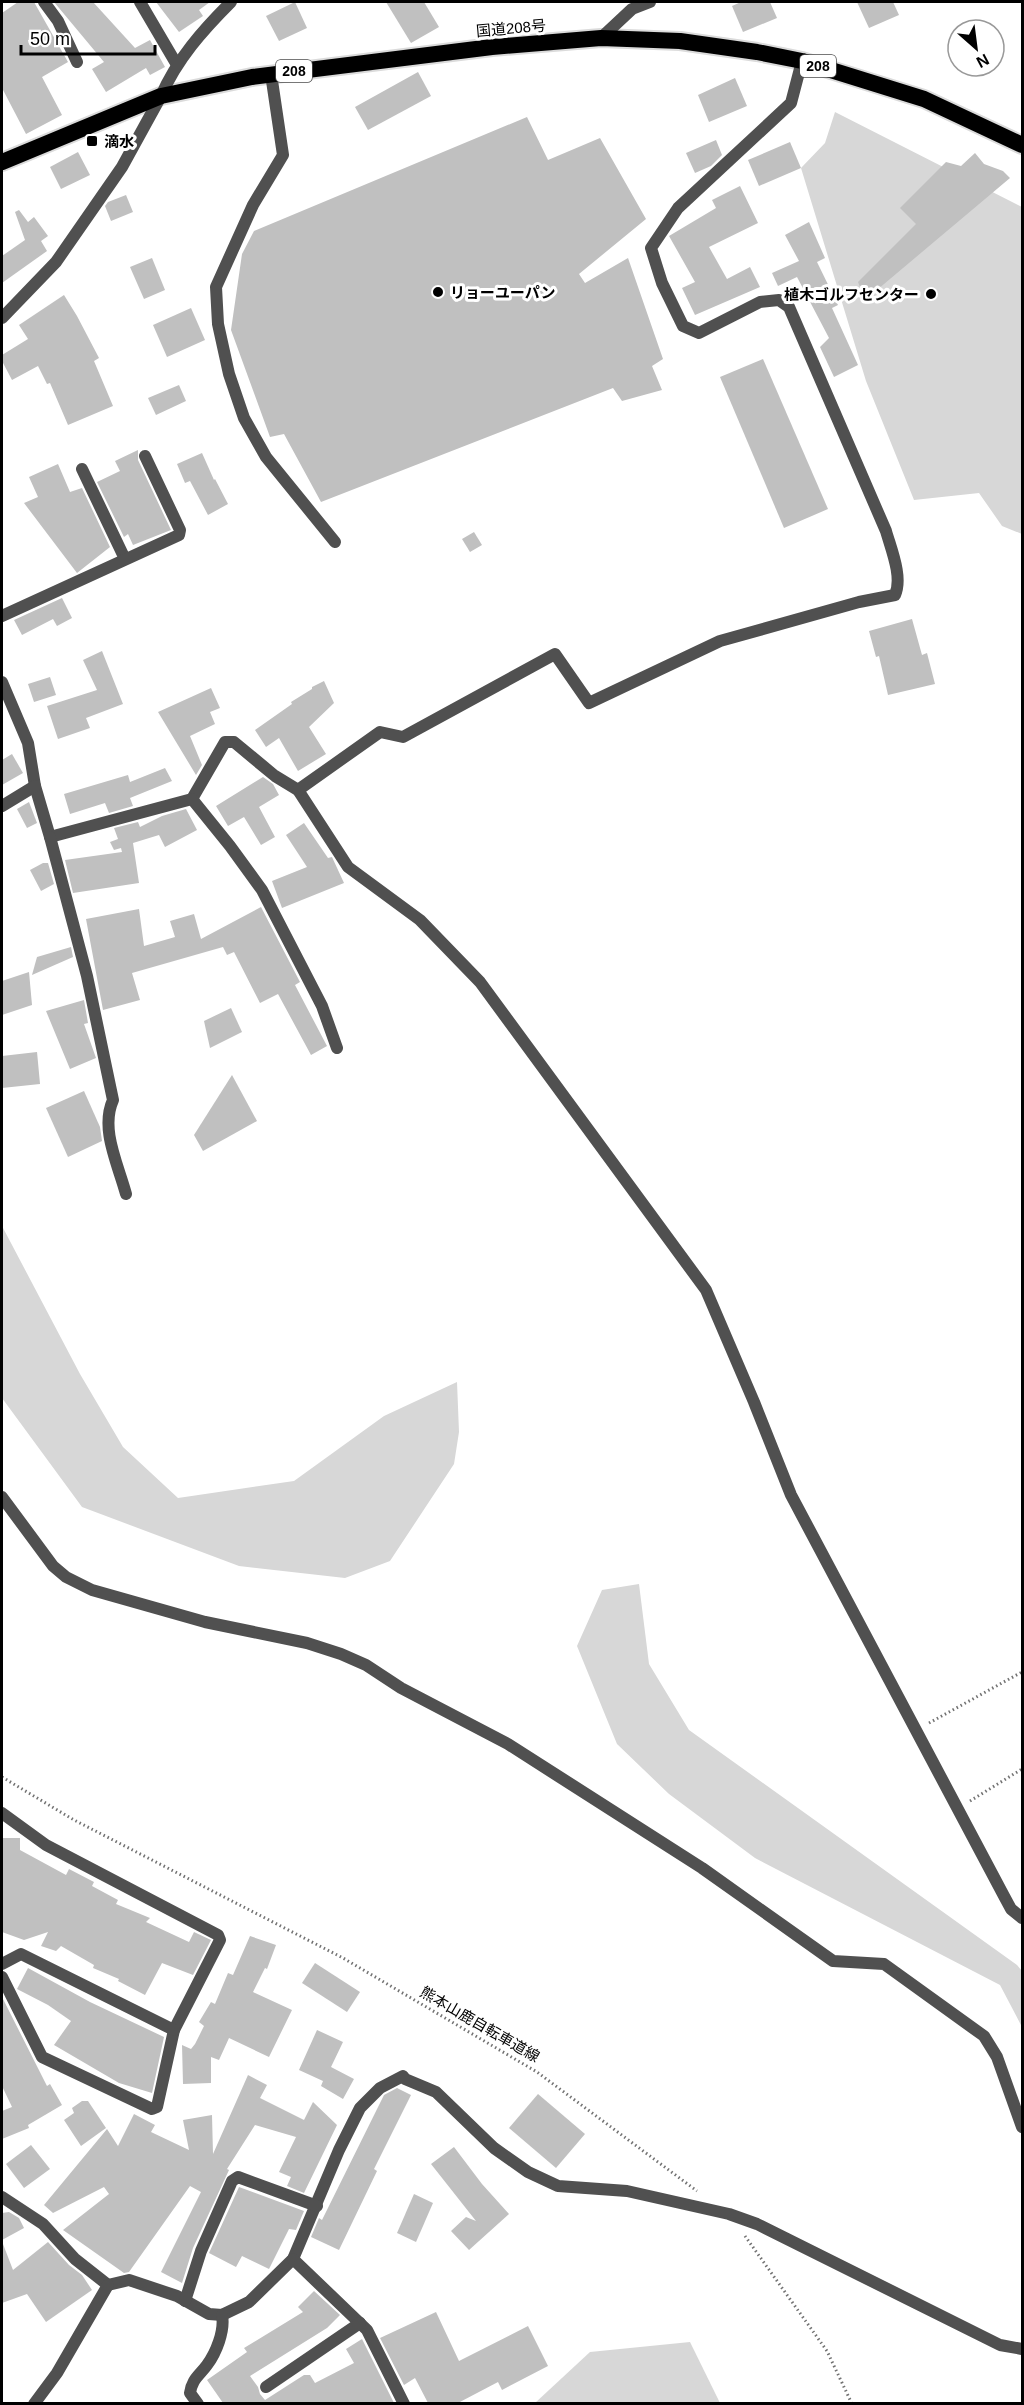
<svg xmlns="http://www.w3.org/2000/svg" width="1024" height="2405" viewBox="0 0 1024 2405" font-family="Arial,'Noto Sans JP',sans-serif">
<rect width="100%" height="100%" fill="#fff"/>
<!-- green -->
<g fill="#d7d7d7">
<polygon points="835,112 1022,207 1022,534 1002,526 979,493 914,500 866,381 801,168 825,143"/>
<polygon points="2,1226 80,1374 123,1447 178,1498 294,1481 384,1416 457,1382 459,1432 454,1464 390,1561 345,1578 239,1566 82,1507 2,1398"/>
<polygon points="639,1584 649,1664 689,1730 1017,1965 1022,1971 1022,2027 1000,1985 755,1858 669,1794 617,1744 577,1646 602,1590"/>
<polygon points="690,2342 720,2403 535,2403 590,2352"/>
</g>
<!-- building -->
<g fill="#c0c0c0">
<polygon points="18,2 34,2 68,62 42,77 62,115 26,134 2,88 2,13"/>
<polygon points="54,2 93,2 135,48 150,40 165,67 150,75 146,68 106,92 92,69 104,62"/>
<polygon points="156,2 210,2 199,10 203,16 179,32"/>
<polygon points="295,2 307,28 279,41 266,16"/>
<polygon points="386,2 424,2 439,27 411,43"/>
<polygon points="741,2 770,2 777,18 743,32 732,6"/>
<polygon points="857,2 893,2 899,15 869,28"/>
<polygon points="418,72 431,96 368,130 355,107"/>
<polygon points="735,78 747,106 709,122 698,95"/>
<polygon points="527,117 548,160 600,138 646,219 579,274 585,283 628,258 663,359 652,366 662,390 622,401 613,388 321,502 284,434 270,437 231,330 242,254 254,231"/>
<polygon points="716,140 722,155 711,166 695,173 686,153"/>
<polygon points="790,142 801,168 759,186 748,160"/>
<polygon points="78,152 90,175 61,189 50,167"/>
<polygon points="975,153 984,164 1003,171 1010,178 865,300 858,282 916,224 900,208 946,162 961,166"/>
<polygon points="740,186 758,223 709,247 727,279 750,267 760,287 695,315 682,288 695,282 669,236 716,208 712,200"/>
<polygon points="126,195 133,212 111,221 105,206 108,202"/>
<polygon points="19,210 28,222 34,217 48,236 41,241 47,251 2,283 2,256 25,240 15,212"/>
<polygon points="809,222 825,258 817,262 838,305 832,308 858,365 834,377 820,347 829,338 797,277 778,286 772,273 799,261 785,235"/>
<polygon points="152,258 165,290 144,299 130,267"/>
<polygon points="64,295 77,316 99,358 94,361 113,406 68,425 50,383 47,384 38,366 12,380 2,361 2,355 28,339 19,325"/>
<polygon points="191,308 205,340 167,357 153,325"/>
<polygon points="763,359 828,509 784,528 720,377"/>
<polygon points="179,385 186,401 156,415 148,398"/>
<polygon points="138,450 138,460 171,530 133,545 128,534 124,537 97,482 120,471 115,461"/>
<polygon points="202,453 214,480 215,479 228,504 208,515 190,481 185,483 177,464"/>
<polygon points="58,464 70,492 82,488 110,547 77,573 24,503 38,497 29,477"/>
<polygon points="474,532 482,545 470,552 462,539"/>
<polygon points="62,598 72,618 57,626 53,619 22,635 14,620"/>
<polygon points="912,619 922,655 927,653 935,684 888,695 879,656 876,657 869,631"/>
<polygon points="102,651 123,704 86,718 90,728 58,739 47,706 97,690 83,660"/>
<polygon points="50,677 56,695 34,702 28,684"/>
<polygon points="324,681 334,703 309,727 326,754 298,771 279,738 266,747 255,730 292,704 291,702 312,689 312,687"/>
<polygon points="211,688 220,708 210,712 215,724 190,736 202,765 196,775 158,712"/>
<polygon points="12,754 23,773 2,785 2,760"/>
<polygon points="165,768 172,781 130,798 133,806 109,813 105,803 70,814 64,794 128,775 130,782"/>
<polygon points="263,777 273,784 279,795 259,807 275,837 261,845 244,817 228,826 216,806"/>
<polygon points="29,802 37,823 27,828 17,809"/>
<polygon points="186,809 197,830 165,847 159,835 133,843 139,883 73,893 65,860 122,852 121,848 114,850 110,842 118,839 114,828 138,822 140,827 162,816"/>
<polygon points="304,823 328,858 332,857 344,883 282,908 272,881 307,867 286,835"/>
<polygon points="43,863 48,863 54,884 41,891 30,870"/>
<polygon points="261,907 300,982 295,985 327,1046 311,1055 278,994 260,1003 234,952 227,955 223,947 132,973 140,1000 103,1010 86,919 139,909 144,946 175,937 170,921 194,914 201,939"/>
<polygon points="71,947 73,957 32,975 37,957"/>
<polygon points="29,972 32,1005 2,1015 2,981"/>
<polygon points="84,1000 88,1023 84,1024 96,1058 70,1069 46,1011"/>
<polygon points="231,1008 242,1032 210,1048 204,1021"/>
<polygon points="37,1052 40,1084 2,1088 2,1056"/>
<polygon points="232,1075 257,1121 203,1151 194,1135"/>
<polygon points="84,1091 100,1127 102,1141 68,1157 46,1108"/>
<polygon points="2,1838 20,1838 20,1850 66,1875 69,1869 94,1882 92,1886 118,1900 116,1904 150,1918 146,1922 189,1942 194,1932 211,1940 193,1975 162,1963 145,1995 118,1981 119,1979 93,1968 94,1965 61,1946 56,1951 41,1946 48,1932 24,1940 2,1932"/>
<polygon points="250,1936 276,1945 267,1969 265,1968 253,1992 292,2010 269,2057 229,2038 219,2060 211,2057 211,2083 183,2084 182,2045 191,2049 195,2044 204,2026 199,2022 211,2002 215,2004 228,1973 233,1975"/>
<polygon points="315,1963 360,1992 347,2012 302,1983"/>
<polygon points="28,1968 90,2002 164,2037 152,2093 119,2083 54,2045 71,2021 48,2005 17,1989"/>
<polygon points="2,1997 47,2086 50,2084 62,2105 28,2125 29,2128 2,2139 2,2111 12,2107 2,2086"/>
<polygon points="317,2030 343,2042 331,2067 354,2079 343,2099 321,2086 323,2081 299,2070"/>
<polygon points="248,2075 267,2085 260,2098 304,2120 313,2102 337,2125 304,2193 287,2186 291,2177 279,2172 296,2137 255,2125 227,2169 229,2170 193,2248 182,2283 161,2272 201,2192 190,2186 129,2272 124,2273 63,2230 109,2194 104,2187 53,2213 44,2205 107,2129 118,2146 134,2114 155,2125 151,2132 189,2150 183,2120 212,2115 213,2154"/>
<polygon points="397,2088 411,2095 374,2169 377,2171 339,2250 311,2237 319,2218 322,2220 384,2095"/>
<polygon points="538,2094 585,2134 556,2168 509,2128"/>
<polygon points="82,2101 88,2101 106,2128 81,2146 64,2120 74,2113 72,2108"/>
<polygon points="31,2145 50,2169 24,2188 6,2164"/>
<polygon points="454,2147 482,2184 509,2214 469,2250 451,2231 466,2217 476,2221 431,2164"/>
<polygon points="239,2187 304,2211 296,2230 289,2229 269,2269 242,2256 236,2267 209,2253"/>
<polygon points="414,2194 433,2203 416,2242 397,2233"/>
<polygon points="9,2212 19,2218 24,2228 2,2240 2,2213"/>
<polygon points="48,2242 69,2265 82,2275 92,2290 46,2322 27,2294 2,2303 2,2244 3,2244 13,2270"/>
<polygon points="314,2291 340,2315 327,2328 250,2376 258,2387 260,2394 265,2400 304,2375 310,2375 315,2383 354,2363 346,2349 362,2339 394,2403 223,2403 207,2380 247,2352 244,2348 303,2312 298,2307"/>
<polygon points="436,2312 459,2361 528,2326 548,2366 502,2390 498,2382 458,2403 428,2403 415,2378 404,2385 380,2338"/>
</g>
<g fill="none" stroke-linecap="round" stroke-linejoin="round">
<defs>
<polyline id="trunk" points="2,162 161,96 252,77 492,47 601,38 680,41 757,52 802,61 924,99 1022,145"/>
</defs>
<!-- trunk casing -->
<use href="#trunk" stroke="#dbdbdb" stroke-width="20"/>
<!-- path -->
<g stroke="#727272" stroke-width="3" stroke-dasharray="1.5 3" stroke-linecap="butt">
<polyline points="929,1723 1022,1672"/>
<polyline points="2,1777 74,1820 343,1958 537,2072 697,2191"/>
<polyline points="970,1801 1022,1769"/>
<polyline points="745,2236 827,2351 852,2404"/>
</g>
<!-- minor -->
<g stroke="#505050" stroke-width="12">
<polyline points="44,2 58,21 77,62"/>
<polyline points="140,2 177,65"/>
<polyline points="271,74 283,155 253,205 216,287 218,324 229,374 244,418 266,457 335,542"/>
<polyline points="2,318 56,262 122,167 161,96"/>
<polyline points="82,469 125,559"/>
<polyline points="2,616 179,535 180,530 145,456"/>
<polyline points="2,682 28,743 35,786 50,837 192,799 225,742 234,742 275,776 298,790 348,867 420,920 480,982 706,1290 754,1402 791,1495 1004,1896 1011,1909 1022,1918"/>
<path d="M298,790l82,-58 23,5 152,-83 34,49 131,-62 139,-39 36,-7c8,-18 -4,-46 -9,-64l-97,-224 -10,-7 -19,2 -61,31 -16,-7 -21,-43 -11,-35 27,-40 113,-105 11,-42"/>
<polyline points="192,799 230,846 262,890 322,1006 337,1048"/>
<polyline points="2,806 35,786"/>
<path d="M50,837l37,139 26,124c-13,29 5,64 13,94"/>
<polyline points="2,1497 53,1566 66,1577 92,1590 205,1622 307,1643 341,1654 366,1665 401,1688 508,1744 702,1868 833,1961 884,1964 984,2036 997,2057 1022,2127"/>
<polyline points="2,1813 46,1845 218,1935 220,1940 174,2030 157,2107 152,2109 42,2057 2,1977"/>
<polyline points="2,1964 21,1954 174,2030"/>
<polyline points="2,2197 43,2224 75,2259 108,2285 129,2280 177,2296 209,2314 222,2315 249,2302 293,2259 339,2150 360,2108 380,2088 403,2076 405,2079 436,2092 494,2148 528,2172 558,2186 627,2191 729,2214 757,2224 1000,2345 1022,2349"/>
<polyline points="293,2259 367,2330 404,2404"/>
<polyline points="185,2301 201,2251 232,2181 238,2177 317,2206"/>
<polyline points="266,2387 360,2323"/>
<polyline points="34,2404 57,2373 108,2285"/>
<path d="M198,2404l-8,-11c2,-14 9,-17 17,-28 9,-12 18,-34 15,-50"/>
</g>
<!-- tertiary -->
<g stroke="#505050" stroke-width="12">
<polyline points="601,38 632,9 650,2"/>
<path d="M161,96c16,-37 42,-66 70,-94"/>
</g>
<!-- trunk -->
<use href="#trunk" stroke="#000" stroke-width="16"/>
</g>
<!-- markers -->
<g fill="#000" stroke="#fff" stroke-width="2">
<rect x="86" y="135" width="12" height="12" rx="3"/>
<circle cx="438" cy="292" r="6"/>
<circle cx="931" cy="294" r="6"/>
</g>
<g text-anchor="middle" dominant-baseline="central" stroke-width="6" stroke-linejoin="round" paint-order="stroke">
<!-- shield labels -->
<g fill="#fff" stroke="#4c4c4c" stroke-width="1.5">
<rect x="800" y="55" width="36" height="22" rx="4.5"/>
<rect x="276" y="60" width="36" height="22" rx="4.5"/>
</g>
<g font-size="14" font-weight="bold" fill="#000">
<text x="818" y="66">208</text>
<text x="294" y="71">208</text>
</g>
<!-- street labels -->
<g font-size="15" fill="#000" stroke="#fff">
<text transform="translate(511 28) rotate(-5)">国道208号</text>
<text transform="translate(480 2024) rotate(30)">熊本山鹿自転車道線</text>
</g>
<!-- poi labels -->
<g font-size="15" font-weight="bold" fill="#000" stroke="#fff" text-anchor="start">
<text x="104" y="141">滴水</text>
<text x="450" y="292">リョーユーパン</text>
<text x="919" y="294" text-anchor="end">植木ゴルフセンター</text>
</g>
</g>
<!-- border -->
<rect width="1024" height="2405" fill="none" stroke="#000000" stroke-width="6"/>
<!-- north arrow -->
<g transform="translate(976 48) rotate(152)"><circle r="28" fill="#ffffff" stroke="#999999" stroke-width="1.5"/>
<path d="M0-4.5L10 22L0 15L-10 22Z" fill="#000000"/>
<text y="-9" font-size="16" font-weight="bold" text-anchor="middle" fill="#000000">N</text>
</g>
<!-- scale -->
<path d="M21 45v9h134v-9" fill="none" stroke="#000000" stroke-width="3"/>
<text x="30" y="45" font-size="18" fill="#000000" stroke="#ffffff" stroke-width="4.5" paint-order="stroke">50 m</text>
</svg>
